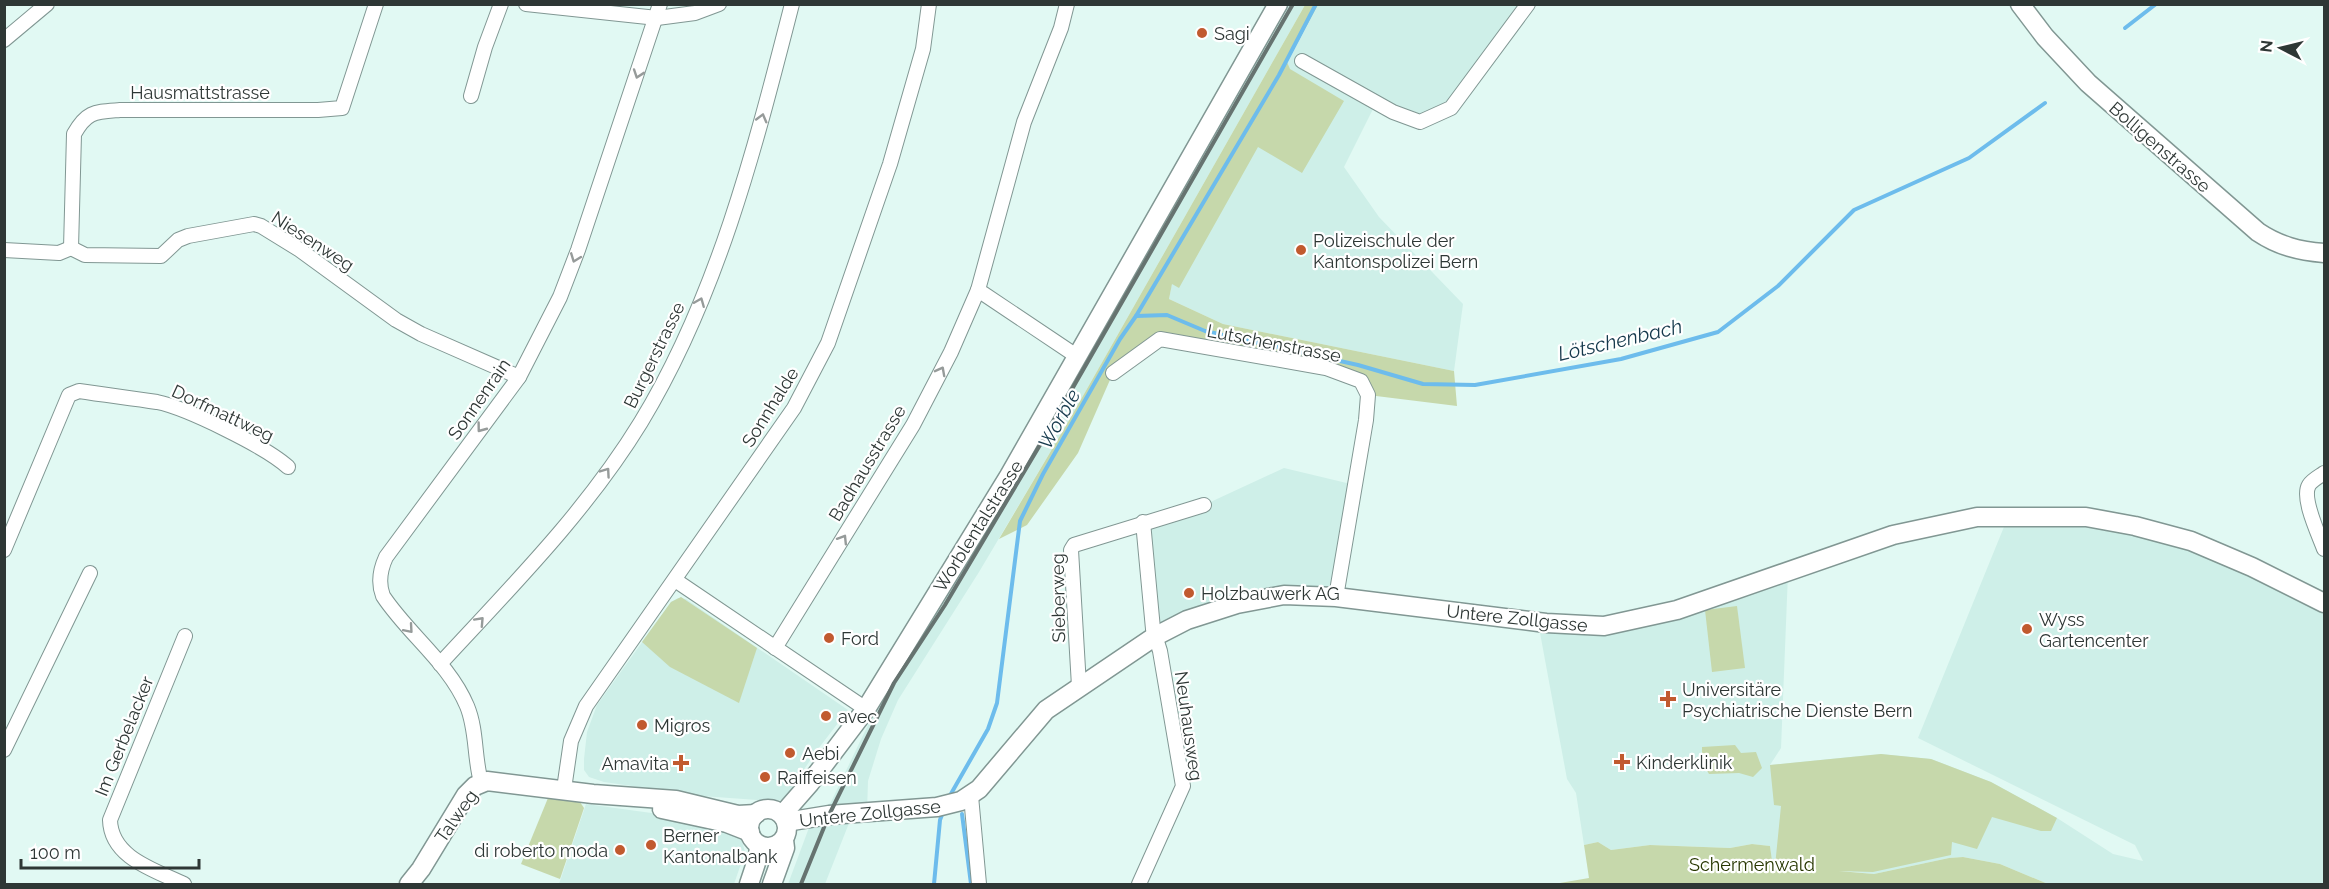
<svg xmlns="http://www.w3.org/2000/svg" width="2329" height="889" viewBox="0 0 2329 889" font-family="Raleway,sans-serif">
<rect width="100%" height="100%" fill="#e1f9f3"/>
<!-- built -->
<g fill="#ceefe8">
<polygon points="1284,5 1305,5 1071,417 979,572 898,700 881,739 868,781 867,812 853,813 825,884 788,884 810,825 831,802 880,700"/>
<polygon points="1318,5 1528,5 1464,92 1420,122 1376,103 1344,167 1379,217 1463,304 1454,371 1223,324 1169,299 1172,283"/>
<polygon points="1284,468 1355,485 1336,597 1284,595 1154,637 1143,522 1204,505"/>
<polygon points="2008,517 2135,526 2249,576 2260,572 2324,604 2324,884 2048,884 2000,864 1963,857 1949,858 1874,874 1824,869 1773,869 1770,846 1752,844 1730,848 1650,845 1611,850 1598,842 1584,845 1576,793 1567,779 1538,622 1577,626 1788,573 1781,748 1770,765 1881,754 1931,759 1991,782 2057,818 2113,854 2143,861 2135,845 1918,738"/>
<polygon points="678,598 686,599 848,710 815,753 789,792 781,800 770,801 702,796 604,782 589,777 584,770 584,759 587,732 597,705 671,602"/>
<polygon points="586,804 695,819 736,833 741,838 745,852 734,884 559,884"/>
</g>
<!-- green -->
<g fill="#c6d8ab">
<polygon points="1305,5 1318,5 1287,62 1290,69 1344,101 1302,173 1258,147 1179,288 1172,284 1169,299 1223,324 1454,371 1457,406 1368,395 1361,381 1160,339 1113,373 1078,453 1027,525 999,539 1071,417"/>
<polygon points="681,597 757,648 739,703 670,667 642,642 671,602"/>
<polygon points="1737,606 1745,668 1712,672 1705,610"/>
<polygon points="1735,745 1741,753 1756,752 1762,768 1753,777 1739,773 1709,774 1702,762 1702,747"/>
<polygon points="1881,754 1931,759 1991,782 2057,818 2051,831 2041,831 1992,817 1977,849 1952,842 1951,855 1873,872 1839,871 1874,874 1949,858 1963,857 2000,864 2048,884 1554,884 1589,878 1584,845 1598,842 1611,850 1650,845 1730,848 1752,844 1770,846 1773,868 1813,869 1775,866 1781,806 1774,805 1770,765"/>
<polygon points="548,798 580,802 584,808 560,879 521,864"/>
</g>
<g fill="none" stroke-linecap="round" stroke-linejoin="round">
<!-- stream -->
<g stroke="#6dbcec" stroke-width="4">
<polyline points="2125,28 2156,4"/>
<polyline points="1136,316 1167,315 1205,331 1358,365 1423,384 1475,385 1621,359 1718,332 1778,286 1854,210 1969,158 2045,103"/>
<polyline points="948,799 988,729 997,703 1020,521 1043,474 1120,339 1136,316 1279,75 1316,4"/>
<polyline points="962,814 971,884"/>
<polyline points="934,884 940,820 943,812"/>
</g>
<defs>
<g id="street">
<polyline points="526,4 657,18 695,13 719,4"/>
<polyline points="1067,4 1061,28 1024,122 978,290 1078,357"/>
<polyline points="4,40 47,4"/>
<polyline points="1302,61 1393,112 1420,122 1451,108 1528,4"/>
<polyline points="471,96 485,47 501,4"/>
<path d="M71,248l3,-114c13,-23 21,-22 46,-24h198l24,-2 34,-104"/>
<polyline points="71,248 85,255 161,256 178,240 188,236 254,224 261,226 300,250 396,320 421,334 519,377"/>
<polyline points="4,250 59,253 71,248"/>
<polyline points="1113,373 1160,339 1326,368 1361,381 1368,395 1366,420 1336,597"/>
<path d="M2324,473c-4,3 -12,7 -15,12 -8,13 10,50 15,64"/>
<path d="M4,550l65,-155 10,-4c26,4 52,7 78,11 30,6 109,45 131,65"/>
<polyline points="675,580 866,709"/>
<polyline points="775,648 913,425 951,352 978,290"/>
<path d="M440,664c71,-77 146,-152 201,-242 77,-127 114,-274 151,-418"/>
<polyline points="1079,686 1071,550 1074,545 1204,505"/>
<polyline points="4,750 90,573"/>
<path d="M481,782c-7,-25 -4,-52 -14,-76 -18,-43 -59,-72 -84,-110 -5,-13 -3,-26 3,-39l133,-180 41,-80 18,-47 82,-246"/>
<polyline points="564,789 571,741 586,706 794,408 828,343 890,164 923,49 929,4"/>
<polyline points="971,796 979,884"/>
<path d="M184,884c-29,-14 -73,-26 -74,-64l75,-184"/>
<polyline points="1139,884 1183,786 1160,651 1153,629 1143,522"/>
</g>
<g id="secondary">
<path d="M2020,4l25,33 43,46 170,149c21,14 41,19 66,21"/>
<circle cx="768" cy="828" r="19"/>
<polyline points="662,809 727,823 750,832"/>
<polyline points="782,815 810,783 866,709 1009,476 1278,4"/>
<polyline points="786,822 829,815 937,807 961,801 979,789 1046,710 1154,637 1187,620 1237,604 1284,595 1336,597 1546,623 1604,626 1677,610 1893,535 1977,517 2086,517 2135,526 2191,541 2252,567 2324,603"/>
<polyline points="409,884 421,869 466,795 475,786 487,781 593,794 676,800 738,815 756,814"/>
<polyline points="749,884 758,857 759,845"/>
<polyline points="772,884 785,848 784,840"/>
</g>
</defs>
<!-- street casing -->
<use href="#street" stroke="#819793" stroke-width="16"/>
<!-- secondary casing -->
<use href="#secondary" stroke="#819793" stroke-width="21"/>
<!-- street -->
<use href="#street" stroke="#fff" stroke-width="14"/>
<!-- secondary -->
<use href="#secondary" stroke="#fff" stroke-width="18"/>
<!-- rail -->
<polyline stroke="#667370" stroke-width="4" points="801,884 829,815 894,683 945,605 1040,445 1293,4"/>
</g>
<!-- one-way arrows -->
<defs><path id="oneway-chevron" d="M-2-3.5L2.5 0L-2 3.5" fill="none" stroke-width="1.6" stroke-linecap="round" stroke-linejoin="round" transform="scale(1.5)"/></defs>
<g stroke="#969b9a">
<use href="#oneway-chevron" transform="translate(638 74) rotate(109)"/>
<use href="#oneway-chevron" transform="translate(762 118) rotate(-75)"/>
<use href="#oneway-chevron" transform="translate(575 258) rotate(111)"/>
<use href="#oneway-chevron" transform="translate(700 302) rotate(-68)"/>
<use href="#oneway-chevron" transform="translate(941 371) rotate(-62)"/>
<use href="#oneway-chevron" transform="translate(481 428) rotate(127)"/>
<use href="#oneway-chevron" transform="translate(606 472) rotate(-55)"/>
<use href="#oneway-chevron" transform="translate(843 539) rotate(-58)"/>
<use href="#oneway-chevron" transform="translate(480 621) rotate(-47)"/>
<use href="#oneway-chevron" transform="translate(409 629) rotate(49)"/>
</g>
<!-- markers -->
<g fill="#c15a2f" stroke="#fff" stroke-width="2">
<circle cx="1202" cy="33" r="6"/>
<circle cx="1301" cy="250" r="6"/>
<circle cx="1189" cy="593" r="6"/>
<circle cx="2027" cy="629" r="6"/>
<circle cx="829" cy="638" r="6"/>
<path d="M1665 690h6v6h6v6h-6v6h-6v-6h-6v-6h6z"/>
<circle cx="826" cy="716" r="6"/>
<circle cx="642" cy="725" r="6"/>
<circle cx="790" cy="753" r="6"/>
<path d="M1619 753h6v6h6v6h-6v6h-6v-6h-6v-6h6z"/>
<path d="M678 754h6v6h6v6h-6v6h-6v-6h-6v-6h6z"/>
<circle cx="765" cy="777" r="6"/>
<circle cx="651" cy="845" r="6"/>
<circle cx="620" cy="850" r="6"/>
</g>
<g text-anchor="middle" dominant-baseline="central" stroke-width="4.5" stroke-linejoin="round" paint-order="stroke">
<!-- poi labels -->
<g font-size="18" fill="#2e3735" stroke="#fff" text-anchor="start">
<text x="1214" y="33">Sagi</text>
<text x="1313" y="240">Polizeischule der<tspan x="1313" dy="21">Kantonspolizei Bern</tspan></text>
<text x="1201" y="593">Holzbauwerk AG</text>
<text x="2039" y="619">Wyss<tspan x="2039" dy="21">Gartencenter</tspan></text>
<text x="841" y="638">Ford</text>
<text x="1682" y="689">Universitäre<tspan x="1682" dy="21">Psychiatrische Dienste Bern</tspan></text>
<text x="838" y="716">avec</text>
<text x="654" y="725">Migros</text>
<text x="802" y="753">Aebi</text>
<text x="1636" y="762">Kinderklinik</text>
<text x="669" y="763" text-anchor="end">Amavita</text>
<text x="777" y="777">Raiffeisen</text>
<text x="663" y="835">Berner<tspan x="663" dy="21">Kantonalbank</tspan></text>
<text x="608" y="850" text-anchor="end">di roberto moda</text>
</g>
<!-- street labels -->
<g font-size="18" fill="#2e3735" stroke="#fff">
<text x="200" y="92">Hausmattstrasse</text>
<text transform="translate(2160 147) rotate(41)">Bolligenstrasse</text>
<text transform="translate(313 241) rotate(33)">Niesenweg</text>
<text transform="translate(1274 343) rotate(11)">Lutschenstrasse</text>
<text transform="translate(654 355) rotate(-64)">Burgerstrasse</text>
<text transform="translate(479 399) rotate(-55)">Sonnenrain</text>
<text transform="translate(770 407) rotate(-58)">Sonnhalde</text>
<text transform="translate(223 413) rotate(25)">Dorfmattweg</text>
<text transform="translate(867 463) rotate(-59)">Badhausstrasse</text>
<text transform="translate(978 526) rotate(-58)">Worblentalstrasse</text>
<text transform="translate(1058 598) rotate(-91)">Sieberweg</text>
<text transform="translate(1517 618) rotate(6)">Untere Zollgasse</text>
<text transform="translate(1189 726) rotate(82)">Neuhausweg</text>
<text transform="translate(124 736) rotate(-68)">Im Gerbelacker</text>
<text transform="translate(870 813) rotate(-6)">Untere Zollgasse</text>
<text transform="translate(456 816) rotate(-55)">Talweg</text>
</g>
<!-- park labels -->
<g font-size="18" fill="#273700" stroke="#fff">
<text x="1752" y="864">Schermenwald</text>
</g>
<!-- water labels -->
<g font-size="20" font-style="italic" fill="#15394c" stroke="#fff">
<text transform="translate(1620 340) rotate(-13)">Lötschenbach</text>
<text transform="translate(1059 419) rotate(-61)">Worble</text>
</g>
</g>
<!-- border -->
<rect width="2329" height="889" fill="none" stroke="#2e3735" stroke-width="12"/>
<!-- north arrow -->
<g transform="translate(2281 48) rotate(277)" stroke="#ffffff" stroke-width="4.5" paint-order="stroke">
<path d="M0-4.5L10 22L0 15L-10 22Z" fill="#2e3735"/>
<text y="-9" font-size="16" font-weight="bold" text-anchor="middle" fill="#2e3735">N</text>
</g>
<!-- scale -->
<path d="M21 859v9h178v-9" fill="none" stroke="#2e3735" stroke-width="3"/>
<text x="30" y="859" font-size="18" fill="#2e3735" stroke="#ffffff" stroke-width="4.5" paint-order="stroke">100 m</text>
</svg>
